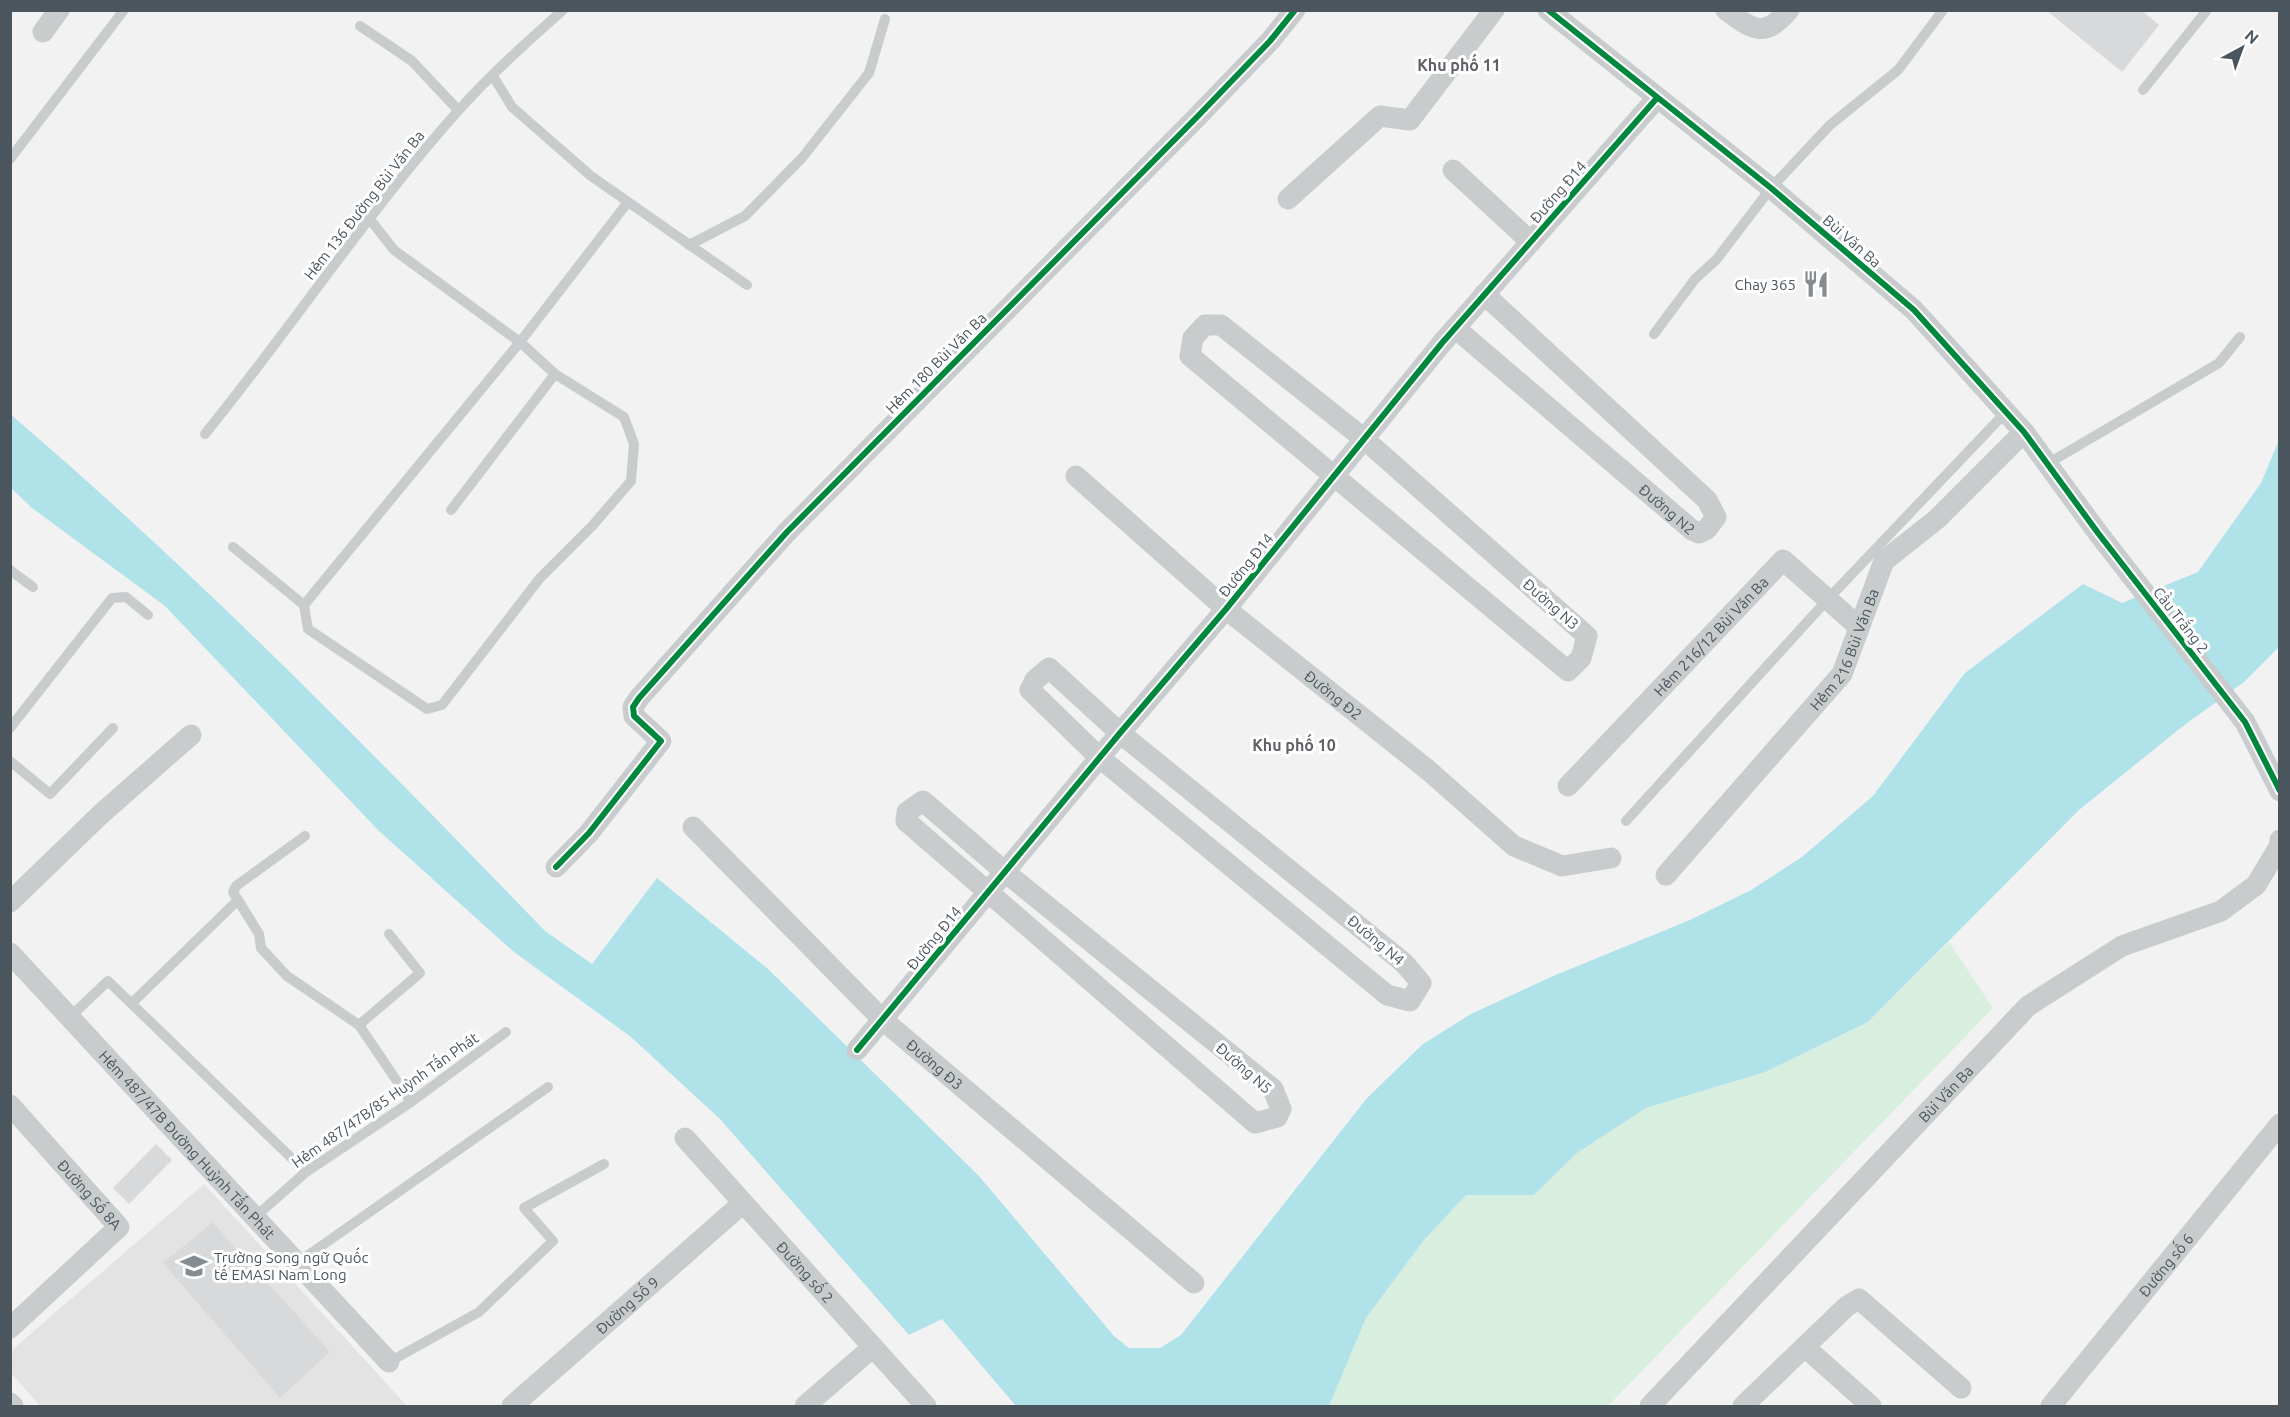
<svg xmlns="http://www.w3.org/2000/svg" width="2290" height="1417" viewBox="0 0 2290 1417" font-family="Ubuntu,sans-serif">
<rect width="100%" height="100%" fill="#f2f2f2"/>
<!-- education -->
<polygon fill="#e4e3e3" points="204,1184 407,1406 40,1406 11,1373 13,1349"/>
<!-- green -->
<polygon fill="#d8efdf" points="1949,942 1993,1008 1608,1406 1329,1406 1366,1318 1424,1240 1466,1195 1534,1195 1577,1153 1646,1108 1765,1072 1868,1022"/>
<!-- water -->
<path fill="#b0e2ea" d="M10,414c189,161 363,339 535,517l47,33 65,-86 111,91 210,206 136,161 15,12h31l21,-13 186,-237 56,-54 48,-30 82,-38 137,-56 61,-30 51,-33 71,-61 92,-123 118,-89 39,19 76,-31 63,-89 18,-43v207l-35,35 -61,44 -104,84 -211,212 -103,50 -119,36 -69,45 -43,42h-68l-42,45 -58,78 -37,88h-313l-74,-87 -33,16 -189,-216 -89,-82 -117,-85 -136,-122 -213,-224 -133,-98 -21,-20z"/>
<!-- building -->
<g fill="#d8d9da">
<polygon points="2046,10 2141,10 2159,25 2122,72"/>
<polygon points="156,1144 172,1160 129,1204 113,1188"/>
<polygon points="213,1222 265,1284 267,1282 330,1352 280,1398 163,1263"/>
</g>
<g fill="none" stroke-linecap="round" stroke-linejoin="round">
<!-- service -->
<g stroke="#c9cccd" stroke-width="10">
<polyline points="360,26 412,61 458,110"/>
<polyline points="493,76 512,107 591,176 747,285"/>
<polyline points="2143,90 2207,10"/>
<polyline points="10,159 124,10"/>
<polyline points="689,245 745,216 802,158 869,73 885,19"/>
<polyline points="1654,334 1695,279 1716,260 1771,188 1830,125 1898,70 1943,10"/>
<path d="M205,434c86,-106 162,-221 253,-323 32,-36 69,-69 105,-101"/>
<polyline points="2047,464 2219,363 2240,337"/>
<polyline points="451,510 555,374"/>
<polyline points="233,547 304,605 308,629 427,709 442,705 540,578 593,525 631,481 634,444 624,417 555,374 520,342 394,250 369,218"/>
<polyline points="10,570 33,587"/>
<polyline points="304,605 520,342 628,202"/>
<polyline points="10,728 112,598 126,597 148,615"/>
<polyline points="10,761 50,794 113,728"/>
<polyline points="1626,821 1828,599 2006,412"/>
<polyline points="305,836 236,886 233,892 259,934 261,948 287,976 359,1025 411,1102"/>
<polyline points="132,1003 237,901"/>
<polyline points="70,1017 108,981 306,1172"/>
<polyline points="359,1025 420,973 389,934"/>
<polyline points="255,1217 306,1172 411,1102 506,1032"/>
<polyline points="297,1263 548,1087"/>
<polyline points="389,1362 479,1312 553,1241 524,1208 604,1164"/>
</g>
<!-- minor -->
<g stroke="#c9cccd" stroke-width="21">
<polyline points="1548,10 1771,188 1914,310 2024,432 2098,533 2245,722 2280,791"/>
<path d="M1726,10c27,20 38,29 63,0"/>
<polyline points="43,32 59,10"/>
<polyline points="1453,170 1531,242"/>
<polyline points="1288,199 1380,116 1410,120 1494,10"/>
<polygon points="1205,325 1221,325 1363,438 1587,636 1581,658 1568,671 1190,356 1193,338"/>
<path id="s1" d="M1455,328l237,202 7,3 8,-4 9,-12 -9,-17 -223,-206"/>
<path id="s2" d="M1076,476l150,133 202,161 86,76 48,20 49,-8"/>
<polygon points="1049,668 1120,733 1404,963 1421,983 1410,1001 1387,995 1100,758 1030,690 1035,680"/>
<path id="s3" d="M1568,786l215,-226 76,67"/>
<polygon points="923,801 1005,872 1273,1089 1281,1109 1277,1117 1255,1123 906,821 907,812"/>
<path id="s4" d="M693,827l190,193 311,263"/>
<polyline points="556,867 589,833 661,741 634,716 633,707 639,698 787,532 1198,116 1270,41 1295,10"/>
<path id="s5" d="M1666,875l176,-201 42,-113 53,-42 87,-87"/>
<polyline points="10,902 101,814 191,735"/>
<path id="s6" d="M10,953l379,409"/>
<polyline points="857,1050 1120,733 1226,609 1442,343 1657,98"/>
<path id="s7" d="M10,1105l109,122 -109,101"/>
<path id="s8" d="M685,1138l241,268"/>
<polyline points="1806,1348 1871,1406"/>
<polyline points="10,1403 13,1406"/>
<path id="s9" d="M512,1406l231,-203"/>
<polyline points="805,1406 873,1347"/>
<path id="s10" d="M1650,1406l378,-400 94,-60 99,-35 35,-26 23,-38 1,-7"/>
<polyline points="1743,1406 1847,1306 1859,1299 1961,1388"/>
<path id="s11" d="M2051,1406l229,-282"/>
</g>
<defs>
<g id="cycleway">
<polyline points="1548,10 1771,188 1914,310 2024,432 2098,533 2245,722 2280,791"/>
<polyline points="556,867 589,833 661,741 634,716 633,707 639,698 787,532 1198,116 1270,41 1295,10"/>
<polyline points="857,1050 1120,733 1226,609 1442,343 1657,98"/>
</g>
</defs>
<!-- cycleway casing -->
<use href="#cycleway" stroke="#fff" stroke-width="10"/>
<!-- cycleway -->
<use href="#cycleway" stroke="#00873e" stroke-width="6"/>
</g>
<!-- icons -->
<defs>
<symbol id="restaurant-bare" viewBox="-9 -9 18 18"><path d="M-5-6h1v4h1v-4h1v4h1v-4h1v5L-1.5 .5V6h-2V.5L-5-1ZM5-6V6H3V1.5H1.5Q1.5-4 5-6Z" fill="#858c91" stroke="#fff" stroke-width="2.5" paint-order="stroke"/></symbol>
<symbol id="school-bare" viewBox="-9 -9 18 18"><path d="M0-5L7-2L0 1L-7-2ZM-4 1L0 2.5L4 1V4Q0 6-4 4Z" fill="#858c91" stroke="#fff" stroke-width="2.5" paint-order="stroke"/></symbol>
</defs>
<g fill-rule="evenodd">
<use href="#restaurant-bare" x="1797" y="265" width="38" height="38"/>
<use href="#school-bare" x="175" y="1247" width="38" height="38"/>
</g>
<g text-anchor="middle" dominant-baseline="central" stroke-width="6" stroke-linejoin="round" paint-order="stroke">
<!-- street labels -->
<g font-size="15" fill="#4a555d" stroke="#fff">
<text transform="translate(1558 192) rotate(-49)">Đường Đ14</text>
<text transform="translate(364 205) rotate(-52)">Hẻm 136 Đường Bùi Văn Ba</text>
<text transform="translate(1852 241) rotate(41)">Bùi Văn Ba</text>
<text transform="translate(936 363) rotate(-45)">Hẻm 180 Bùi Văn Ba</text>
<text stroke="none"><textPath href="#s1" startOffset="279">Đường N2</textPath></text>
<text transform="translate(1246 565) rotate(-51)">Đường Đ14</text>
<text transform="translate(1551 604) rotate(41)">Đường N3</text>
<text transform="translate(2181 620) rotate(52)">Cầu Trắng 2</text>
<text stroke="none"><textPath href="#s3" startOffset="207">Hẻm 216/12 Bùi Văn Ba</textPath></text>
<text stroke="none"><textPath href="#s5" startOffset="290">Hẻm 216 Bùi Văn Ba</textPath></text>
<text stroke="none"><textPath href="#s2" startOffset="338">Đường Đ2</textPath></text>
<text transform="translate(934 938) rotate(-51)">Đường Đ14</text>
<text transform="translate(1376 940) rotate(40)">Đường N4</text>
<text stroke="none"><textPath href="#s4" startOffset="339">Đường Đ3</textPath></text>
<text transform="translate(1244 1068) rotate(41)">Đường N5</text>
<text stroke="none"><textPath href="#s10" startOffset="430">Bùi Văn Ba</textPath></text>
<text transform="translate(385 1100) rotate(-35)">Hẻm 487/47B/85 Huỳnh Tấn Phát</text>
<text stroke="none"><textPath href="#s6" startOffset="261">Hẻm 487/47B Đường Huỳnh Tấn Phát</textPath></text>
<text stroke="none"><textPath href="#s7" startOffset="120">Đường Số 8A</textPath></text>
<text stroke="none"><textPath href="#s11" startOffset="182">Đường số 6</textPath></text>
<text stroke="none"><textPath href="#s8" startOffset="180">Đường số 2</textPath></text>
<text stroke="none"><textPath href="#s9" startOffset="153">Đường Số 9</textPath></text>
</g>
<!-- poi labels -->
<g font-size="15" fill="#4a555d" stroke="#fff" text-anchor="end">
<text x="1796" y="284">Chay 365</text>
<text x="214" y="1257" text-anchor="start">Trường Song ngữ Quốc<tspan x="214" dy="17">tế EMASI Nam Long</tspan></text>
</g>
<!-- neighbourhood labels -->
<g font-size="16" font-weight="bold" fill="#5e6165" stroke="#fff">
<text x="1459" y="65">Khu phố 11</text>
<text x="1294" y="745">Khu phố 10</text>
</g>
</g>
<!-- border -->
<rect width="2290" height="1417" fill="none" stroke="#4a555d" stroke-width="24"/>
<!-- north arrow -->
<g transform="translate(2242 48) rotate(41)" stroke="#ffffff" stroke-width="4.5" paint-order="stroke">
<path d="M0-4.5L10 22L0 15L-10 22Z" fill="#4a555d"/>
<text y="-9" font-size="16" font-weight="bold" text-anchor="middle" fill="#4a555d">N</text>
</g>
</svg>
